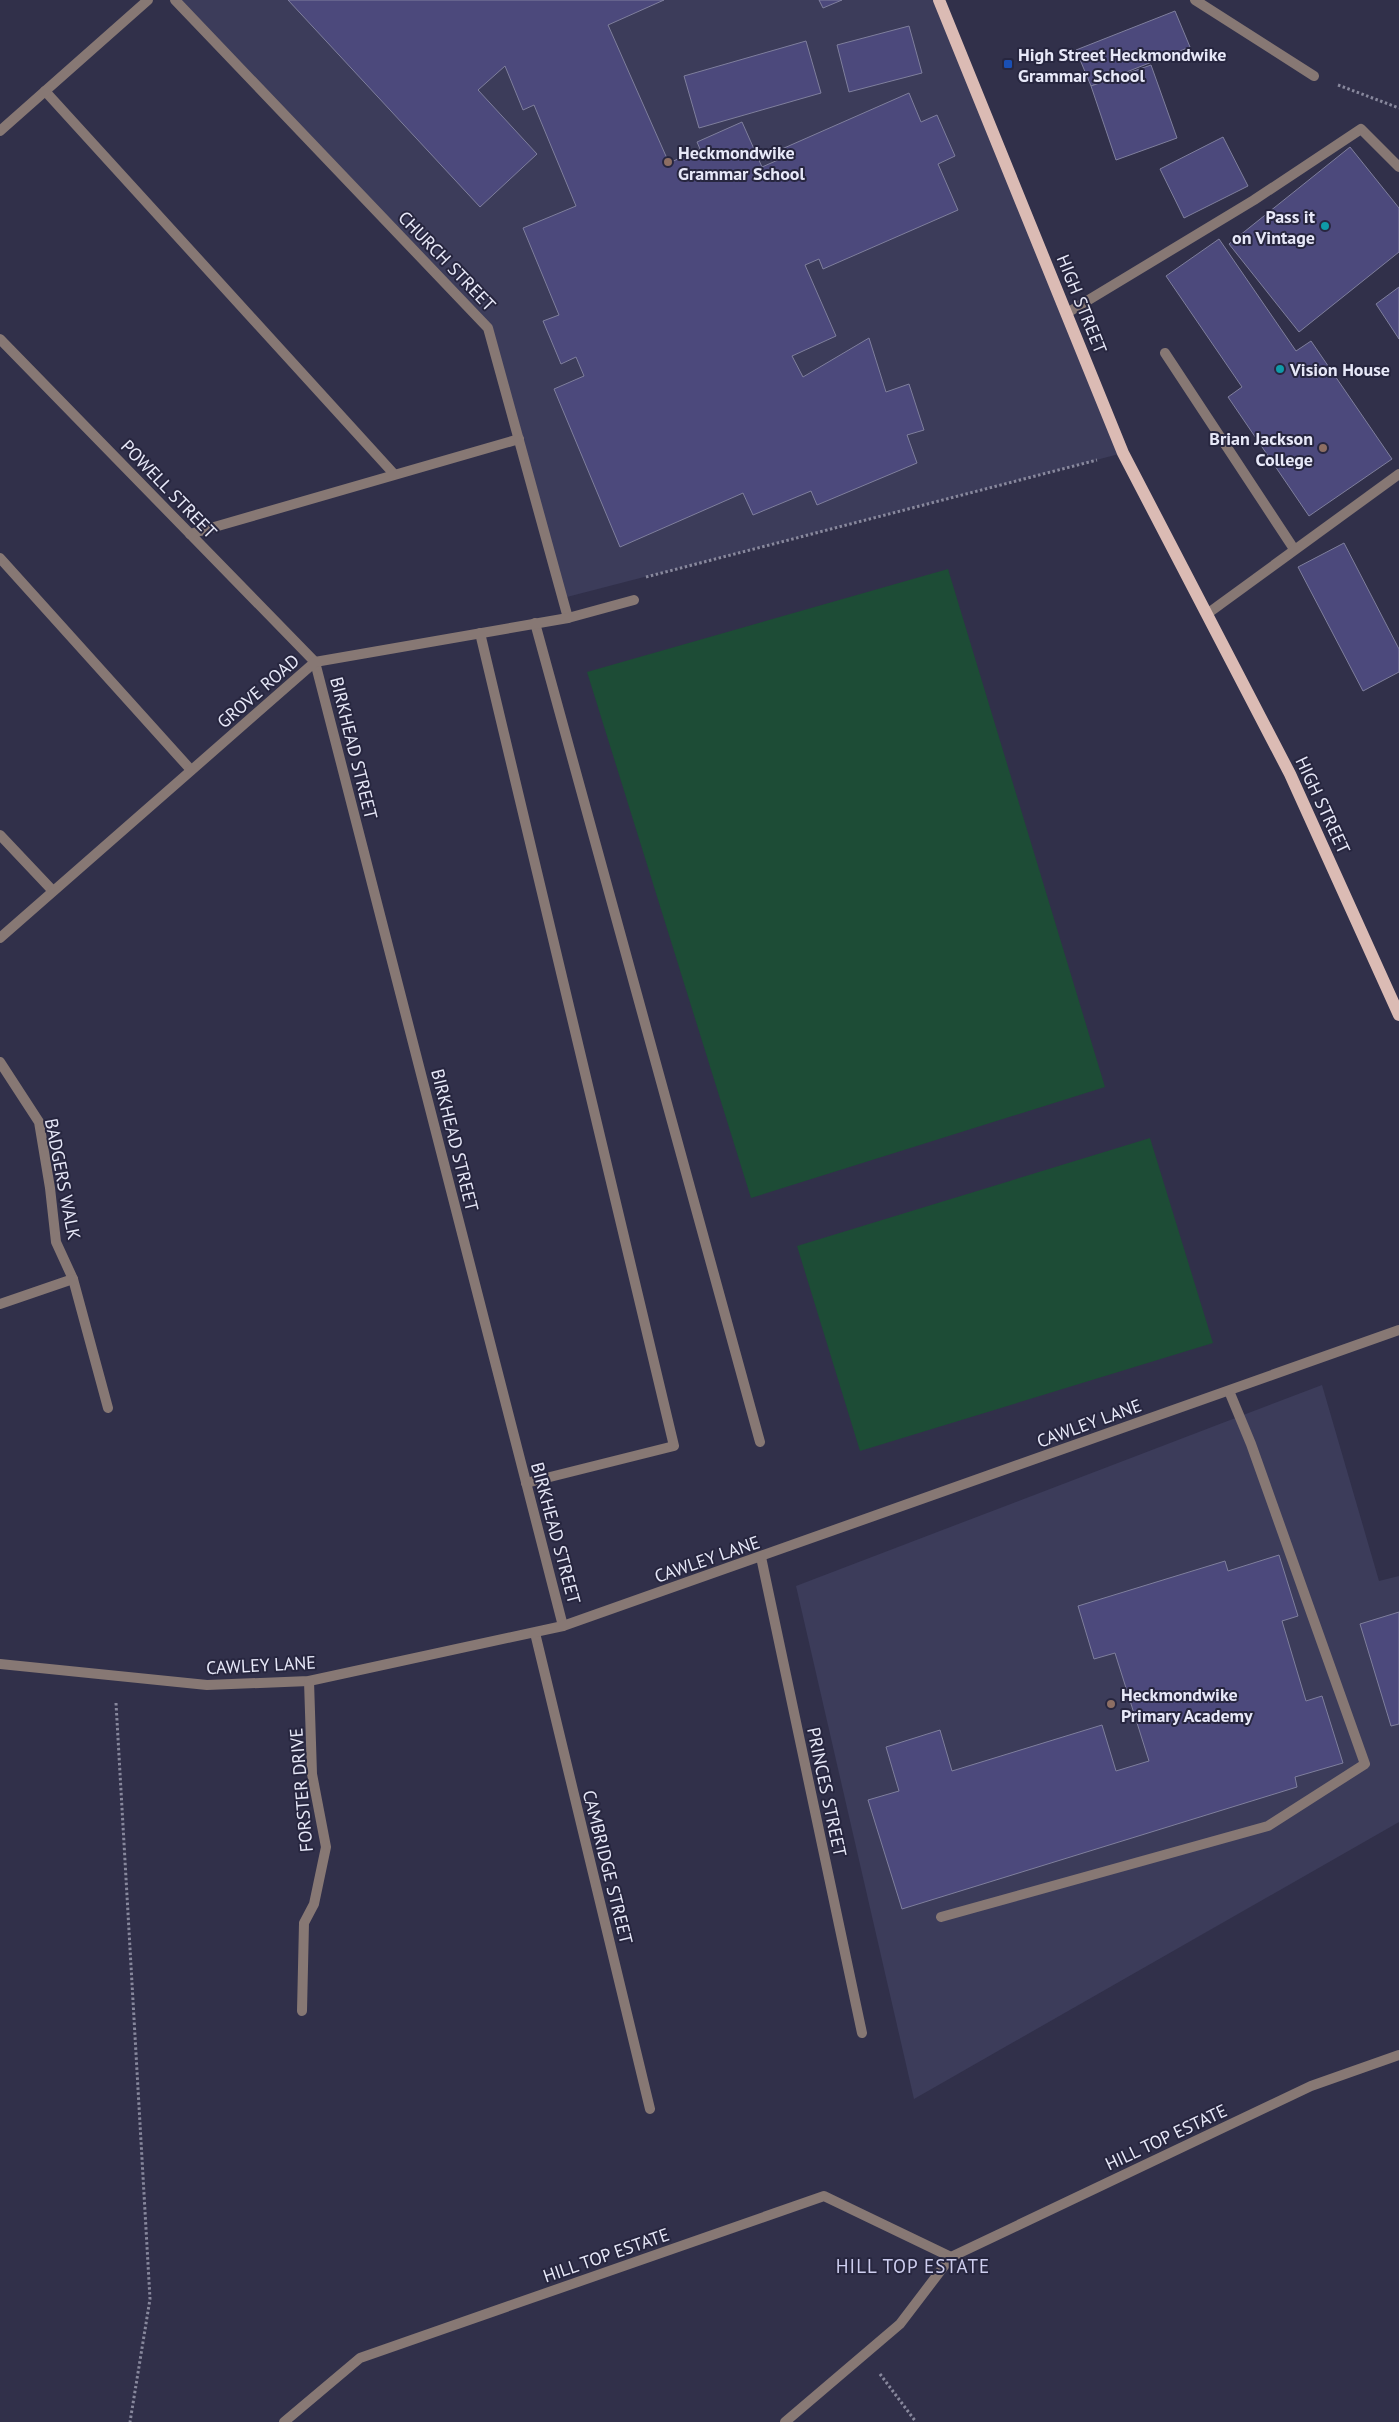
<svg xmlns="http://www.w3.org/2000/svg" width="1399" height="2422" viewBox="0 0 1399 2422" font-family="'PT Sans',sans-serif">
<rect width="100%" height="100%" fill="#31304a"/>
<!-- built -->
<g fill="#3c3c5a">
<polygon points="175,0 938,0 1123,453 563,598 488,328"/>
<polygon points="1322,1385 1379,1581 1399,1576 1399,1822 914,2099 796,1586"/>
</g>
<!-- grass -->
<g fill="#1d4c36">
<polygon points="948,569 1105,1087 751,1198 587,672"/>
<polygon points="1150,1138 1213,1343 860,1451 797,1246"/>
</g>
<!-- building -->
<g fill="#4c497c" stroke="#7f7f9d">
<polygon points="288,0 664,0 608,25 669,163 700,149 697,142 742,122 762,167 778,160 775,152 909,93 921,122 937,115 955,156 938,164 958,210 823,269 819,259 805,265 836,336 792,356 803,377 869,338 886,392 909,384 924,430 907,435 917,463 817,505 811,491 753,515 743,493 620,547 554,389 584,376 576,357 561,364 543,321 559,315 523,228 576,206 534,105 523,110 505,66 478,90 537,154 480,207"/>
<polygon points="819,0 842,0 823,8"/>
<polygon points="1175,11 1190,47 1091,86 1076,50"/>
<polygon points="909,26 922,73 849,92 837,45"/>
<polygon points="806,41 821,93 699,128 684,76"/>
<polygon points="1151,65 1177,138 1116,160 1091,86"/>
<polygon points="1223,137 1248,186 1184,218 1160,169"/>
<polygon points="1350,147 1399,208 1399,252 1299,332 1229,244"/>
<polygon points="1219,239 1296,351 1311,341 1392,459 1309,516 1228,397 1242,387 1166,276"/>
<polygon points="1399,287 1399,339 1376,304"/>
<polygon points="1344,543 1399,649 1399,672 1363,691 1298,567"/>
<polygon points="1279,1555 1298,1616 1282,1621 1306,1701 1322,1696 1343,1763 1295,1777 1297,1787 902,1909 868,1800 899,1791 886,1747 940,1730 952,1771 1102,1725 1116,1771 1149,1761 1115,1653 1094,1659 1078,1606 1225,1561 1228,1571"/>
<polygon points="1399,1612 1399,1724 1391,1726 1360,1624"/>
</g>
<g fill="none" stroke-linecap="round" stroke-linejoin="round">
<!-- path -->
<g stroke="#88889d" stroke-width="3" stroke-dasharray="2.5 2.5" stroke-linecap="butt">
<polyline points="1338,85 1399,108"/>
<polyline points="646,577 1097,460"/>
<polyline points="116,1703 150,2299 130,2422"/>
<polyline points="880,2374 916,2422"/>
</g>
<!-- lane -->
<g stroke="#877874" stroke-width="10">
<polyline points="1195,0 1314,76"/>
<polyline points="45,91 394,474"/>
<polyline points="1067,313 1254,200 1361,129 1399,167"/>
<polyline points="1165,353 1294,549"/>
<polyline points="190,534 519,439"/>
<polyline points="0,558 191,770"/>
<polyline points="1207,614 1399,474"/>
<polyline points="535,623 760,1442"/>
<polyline points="480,633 674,1446 526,1483"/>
<polyline points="941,1917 1268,1826 1365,1764 1251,1444 1229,1391"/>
</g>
<!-- street -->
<g stroke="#877874" stroke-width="10">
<polyline points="175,0 488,328 568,618"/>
<polyline points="0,131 148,0"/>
<polyline points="0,339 315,662 563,1626"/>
<polyline points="0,835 52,890"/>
<polyline points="0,938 315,662 568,618 634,600"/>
<polyline points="0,1062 39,1122 50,1188 56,1242 73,1279 108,1408"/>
<polyline points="0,1304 73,1279"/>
<polyline points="761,1557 862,2033"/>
<polyline points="535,1633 650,2109"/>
<polyline points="0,1664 207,1685 309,1681 563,1626 1399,1330"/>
<polyline points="302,2011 304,1923 314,1904 326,1847 312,1774 309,1681"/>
<polyline points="284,2422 360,2358 824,2196 951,2257"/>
<polyline points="785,2422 900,2324 951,2257 1311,2086 1399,2055"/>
</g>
<!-- primary -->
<polyline stroke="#dbbbb4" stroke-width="12" points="939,0 1123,453 1290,774 1399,1015"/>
</g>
<!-- markers -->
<rect fill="#1a4fb4" stroke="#27263f" stroke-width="2" x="1003" y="59" width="10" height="10" rx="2.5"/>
<g fill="#8d6e63" stroke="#27263f" stroke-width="2">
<circle cx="668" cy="162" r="5"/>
<circle cx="1323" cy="448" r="5"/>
<circle cx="1111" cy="1704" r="5"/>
</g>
<g fill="#0f9aa8" stroke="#27263f" stroke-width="2">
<circle cx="1325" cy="226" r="5"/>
<circle cx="1280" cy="369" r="5"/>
</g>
<g text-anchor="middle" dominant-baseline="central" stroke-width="4" stroke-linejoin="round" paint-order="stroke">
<!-- poi labels -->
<g font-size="18" font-weight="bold" fill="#e7e8f8" stroke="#27263f" text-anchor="start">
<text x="1018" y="54">High Street Heckmondwike<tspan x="1018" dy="21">Grammar School</tspan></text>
<text x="678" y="152">Heckmondwike<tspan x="678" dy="21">Grammar School</tspan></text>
<text x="1315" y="216" text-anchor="end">Pass it<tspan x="1315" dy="21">on Vintage</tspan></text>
<text x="1290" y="369">Vision House</text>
<text x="1313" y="438" text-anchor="end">Brian Jackson<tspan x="1313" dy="21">College</tspan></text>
<text x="1121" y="1694">Heckmondwike<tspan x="1121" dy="21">Primary Academy</tspan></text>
</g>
<!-- street labels -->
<g font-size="18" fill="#e7e8f8" stroke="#27263f">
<text transform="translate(447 261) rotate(46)">CHURCH STREET</text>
<text transform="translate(1082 304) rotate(68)">HIGH STREET</text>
<text transform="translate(169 489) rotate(46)">POWELL STREET</text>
<text transform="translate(258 691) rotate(-41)">GROVE ROAD</text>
<text transform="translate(354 748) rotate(76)">BIRKHEAD STREET</text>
<text transform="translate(1323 805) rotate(65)">HIGH STREET</text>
<text transform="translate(455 1140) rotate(76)">BIRKHEAD STREET</text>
<text transform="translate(63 1179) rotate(79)">BADGERS WALK</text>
<text transform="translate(1089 1423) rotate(-20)">CAWLEY LANE</text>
<text transform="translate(556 1533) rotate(75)">BIRKHEAD STREET</text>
<text transform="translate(707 1559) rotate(-19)">CAWLEY LANE</text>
<text transform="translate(261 1665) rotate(-3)">CAWLEY LANE</text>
<text transform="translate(301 1790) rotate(-95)">FORSTER DRIVE</text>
<text transform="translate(827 1792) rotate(78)">PRINCES STREET</text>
<text transform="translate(608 1867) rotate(76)">CAMBRIDGE STREET</text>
<text transform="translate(1166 2137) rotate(-25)">HILL TOP ESTATE</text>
<text transform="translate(606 2255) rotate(-19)">HILL TOP ESTATE</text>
</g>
<!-- neighbourhood labels -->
<g font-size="19" letter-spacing="1" fill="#ceceef" stroke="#27263f">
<text x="913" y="2266">HILL TOP ESTATE</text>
</g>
</g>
</svg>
